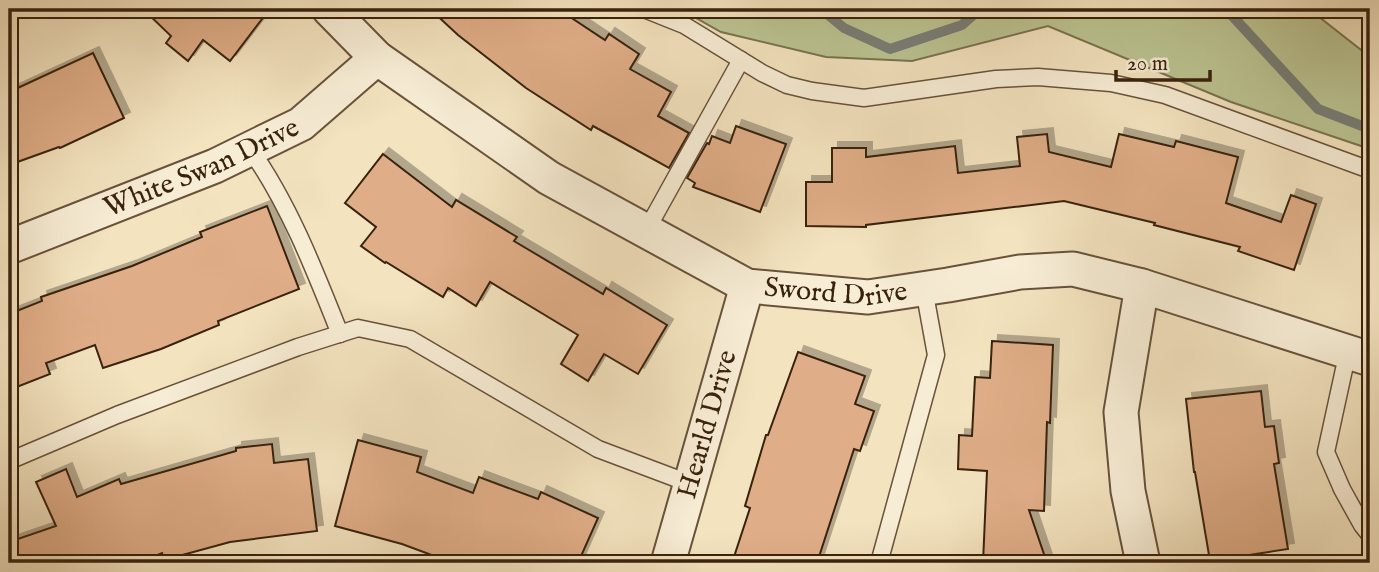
<svg xmlns="http://www.w3.org/2000/svg" width="1379" height="572" viewBox="0 0 1379 572" font-family="'IM FELL English',serif">
<defs>
<filter id="shadow"><feDropShadow dx="6" dy="-6" stdDeviation="0" flood-color="#0004"/></filter>
</defs>
<rect width="100%" height="100%" fill="#f3e3bf"/>
<filter id="stains"><feTurbulence type="fractalNoise" baseFrequency=".00286" numOctaves="4"/><feColorMatrix values="0 0 0 0 .2 0 0 0 0 .09 0 0 0 0 .02 0 0 0 .5 -.17"/></filter>
<radialGradient id="worn" r=".72"><stop offset=".6" stop-color="#630" stop-opacity="0"/><stop offset="1" stop-color="#630" stop-opacity=".3"/></radialGradient>
<!-- green -->
<polygon fill="#bbc492" stroke="#7a7350" stroke-width="2" points="680,9 1309,9 1370,57 1370,149 1231,102 1048,26 912,61 826,57 721,32"/>
<g fill="none" stroke-linecap="round" stroke-linejoin="round">
<!-- stream -->
<g stroke="#777e76" stroke-width="10">
<polyline points="821,9 844,28 890,49 962,25 980,9"/>
<polyline points="1226,9 1318,109 1370,129"/>
</g>
</g>
<!-- building -->
<g fill="#dfad87" stroke="#39220d" stroke-width="2" filter="url(#shadow)">
<polygon points="143,9 248,9 262,19 230,61 203,40 188,61 166,43 171,36"/>
<polygon points="430,9 500,9 513,18 520,9 558,9 605,40 609,34 639,54 630,69 671,92 658,116 689,133 669,168 593,126 591,130 526,88 458,35"/>
<polygon points="93,53 124,118 60,148 59,147 9,165 9,92"/>
<polygon points="736,126 786,144 760,212 693,187 695,183 687,178 707,143 709,144 712,136 730,143"/>
<polygon points="1047,134 1049,152 1111,167 1119,134 1174,147 1176,141 1238,157 1226,203 1281,222 1291,195 1316,204 1294,270 1238,251 1240,247 1154,225 1155,223 1064,201 866,225 866,227 806,226 806,182 832,182 832,148 866,148 866,157 955,146 958,173 1020,166 1017,137"/>
<polygon points="383,154 452,207 456,200 517,237 514,241 603,294 606,288 667,325 638,374 604,354 588,381 561,364 578,335 490,282 476,306 448,288 443,297 386,262 385,263 361,246 376,227 345,203"/>
<polygon points="267,206 299,289 218,321 219,325 161,349 103,368 95,345 46,363 50,374 9,390 9,314 42,301 41,297 132,266 202,237 200,232"/>
<polygon points="992,341 1053,345 1050,423 1047,422 1044,511 1029,510 1047,563 983,563 987,471 958,469 959,435 972,436 975,377 990,378"/>
<polygon points="798,352 865,376 855,404 874,411 860,451 854,449 817,563 732,563 750,508 745,506 766,435 768,435"/>
<polygon points="1261,391 1265,427 1274,426 1279,463 1274,464 1288,549 1210,561 1195,472 1194,472 1186,399"/>
<polygon points="358,440 421,457 417,472 473,493 479,477 538,499 541,492 598,518 578,563 453,563 402,544 335,526"/>
<polygon points="272,444 274,463 308,459 317,531 230,542 164,560 162,553 138,563 9,563 9,542 56,526 36,482 66,469 77,497 119,479 121,484 236,451 236,448"/>
</g>
<g fill="none" stroke-linecap="round" stroke-linejoin="round">
<defs>
<g id="service">
<polyline points="644,9 684,25 762,73 787,85 812,91 864,98 996,79 1038,77 1111,83 1165,95 1370,170"/>
<path d="M250,149c39,55 65,122 90,185"/>
<polyline points="646,231 741,60"/>
<polyline points="1348,351 1326,452 1342,489 1362,525 1370,535"/>
<polyline points="9,461 117,415 298,347 358,328 410,339 598,449 691,484"/>
<polyline points="879,563 936,355 924,289"/>
</g>
<g id="minor">
<path id="s1" d="M329,9l48,49 172,120 198,108 121,11 80,-12 72,-13 53,-3 69,17 228,73"/>
<path id="s2" d="M9,247l206,-81 86,-42 76,-66"/>
<polyline points="1142,286 1121,412 1128,491 1142,558 1144,563"/>
<path id="s3" d="M668,563l79,-277"/>
</g>
</defs>
<!-- service casing -->
<use href="#service" stroke="#68523a" stroke-width="19"/>
<!-- minor casing -->
<use href="#minor" stroke="#68523a" stroke-width="37"/>
<!-- service -->
<use href="#service" stroke="#f7edd5" stroke-width="16"/>
<!-- minor -->
<use href="#minor" stroke="#f7edd5" stroke-width="33"/>
</g>
<g text-anchor="middle" dominant-baseline="central" stroke-width="7" stroke-linejoin="round" paint-order="stroke">
<!-- street labels -->
<g font-size="28" fill="#39220d" stroke="#f7edd5">
<text stroke="none"><textPath href="#s2" startOffset="208">White Swan Drive</textPath></text>
<text stroke="none"><textPath href="#s1" startOffset="593">Sword Drive</textPath></text>
<text stroke="none"><textPath href="#s3" startOffset="144">Hearld Drive</textPath></text>
</g>
</g>
<!-- margin -->
<rect width="1379" height="572" fill="none" stroke="#f3e3bf" stroke-width="35"/>
<rect x="10" y="10" width="1358" height="551" fill="none" stroke="#39220d" stroke-width="3.5"/>
<rect x="18" y="18" width="1344" height="537" fill="none" stroke="#39220d" stroke-width="2"/>
<!-- scale -->
<path d="M1116 70v10h94v-10" fill="none" stroke="#39220d" stroke-width="3.5"/>
<text x="1127" y="70" font-size="21" fill="#39220d" stroke="#f7edd5" stroke-width="5" paint-order="stroke">20 m</text>
<rect width="100%" height="100%" filter="url(#stains)"/>
<rect width="100%" height="100%" fill="url(#worn)"/>
</svg>
